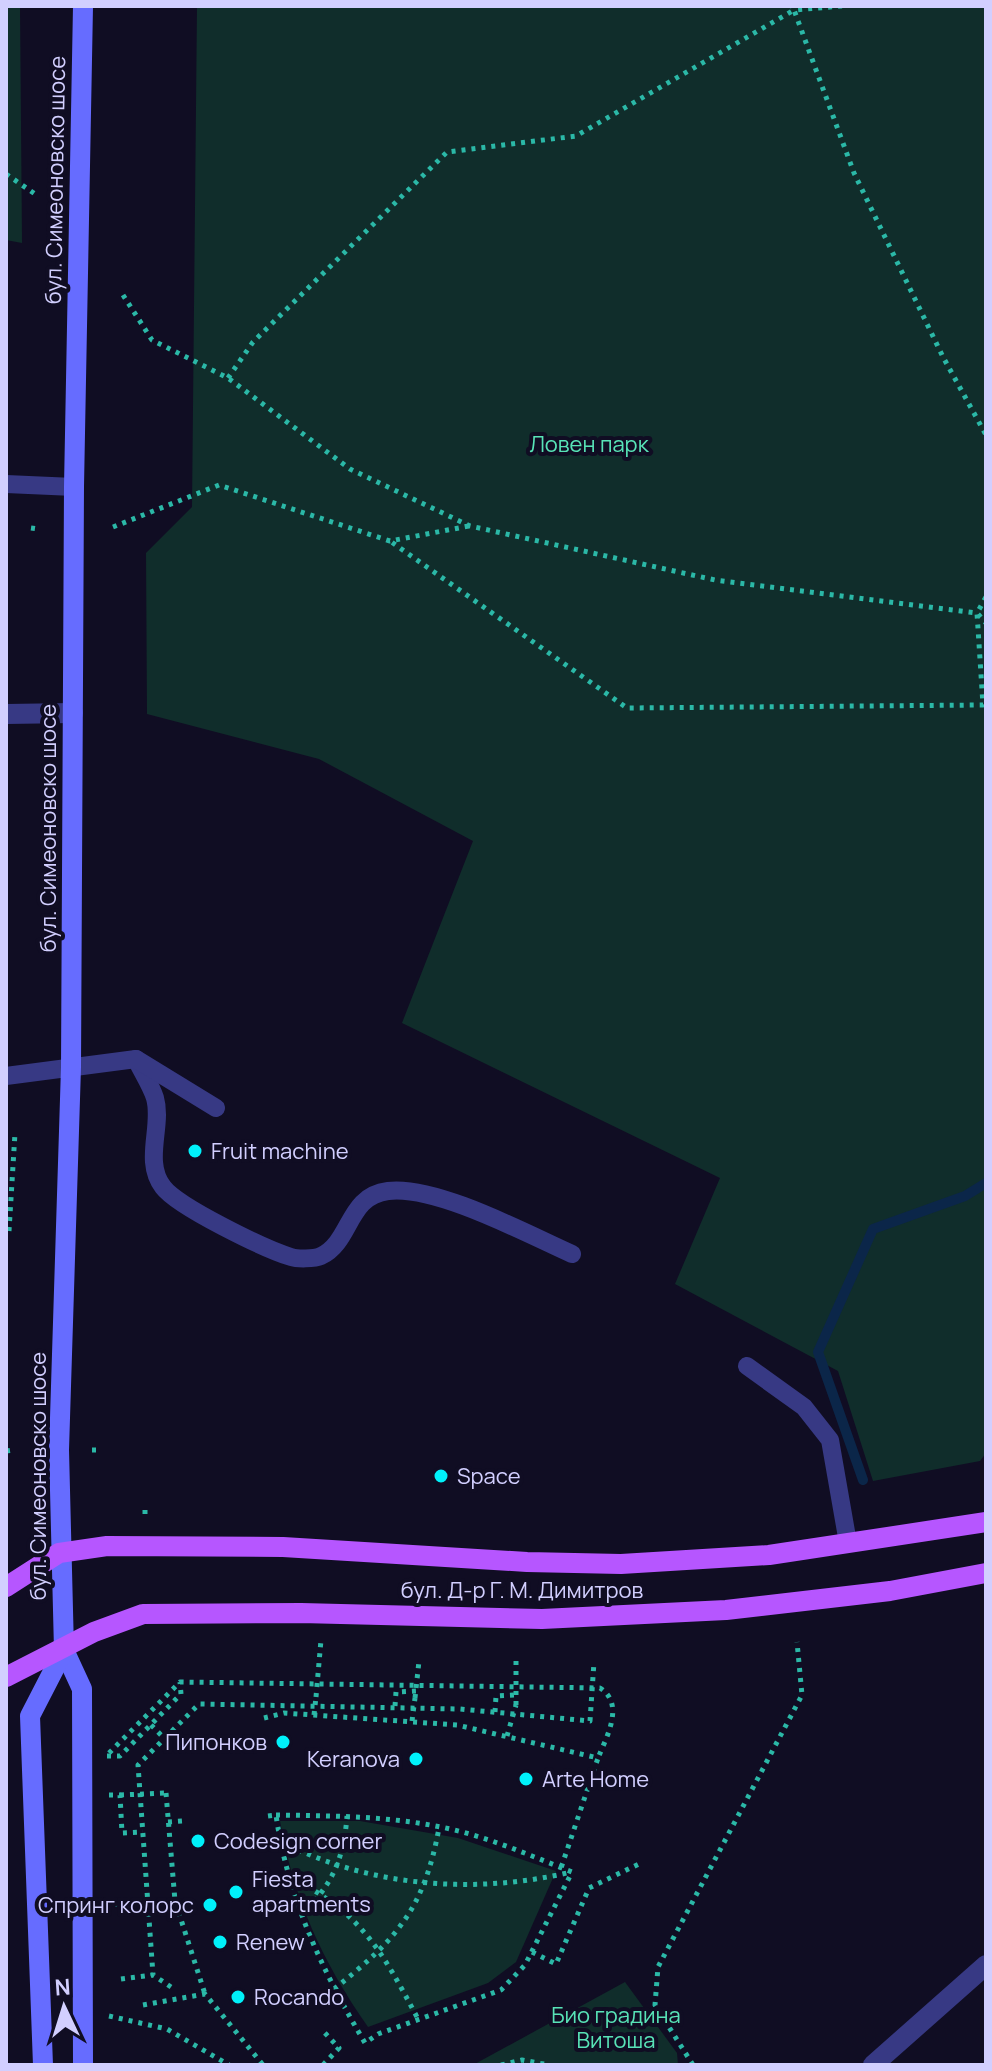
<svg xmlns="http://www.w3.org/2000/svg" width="992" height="2071" viewBox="0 0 992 2071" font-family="Manrope,sans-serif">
<rect width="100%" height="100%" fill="#100d23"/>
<!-- green -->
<g fill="#102d2b">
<polygon points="6,6 20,6 22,243 6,240"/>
<polygon points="197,6 986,6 986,1453 980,1461 873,1481 838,1371 675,1284 720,1178 402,1023 473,841 319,759 147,714 146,553 192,507"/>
<path d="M280,1821h80l98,17 98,33 -40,91 -28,21 -120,44c-45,-64 -75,-129 -88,-206z"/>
<polygon points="625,1982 677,2053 678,2065 473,2065"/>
</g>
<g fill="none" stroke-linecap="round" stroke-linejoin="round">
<!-- stream -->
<polyline stroke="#0b2649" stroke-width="10" points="863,1480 818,1352 873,1229 965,1196 986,1183"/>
<!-- path -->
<g stroke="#2bb8a7" stroke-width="5" stroke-dasharray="4 6" stroke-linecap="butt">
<polyline points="842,6 794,10 854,173 943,357 986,435"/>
<polyline points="6,174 35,194"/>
<polyline points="123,295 152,340 228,378 350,469 470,526 715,580 977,613 983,705 627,708 390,541"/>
<polyline points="228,378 253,342 447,152 576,136 794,10 792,6"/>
<polyline points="113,527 219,485 390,541 469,526"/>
<polyline points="31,528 38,529"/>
<polyline points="986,597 977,613 986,623"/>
<polyline points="9,1231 15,1133"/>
<polyline points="92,1450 96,1450"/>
<polyline points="6,1451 13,1450"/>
<polyline points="145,1514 145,1507"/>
<polyline points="516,1661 516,1705"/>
<polyline points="316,1697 321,1640"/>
<polyline points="415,1698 419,1661"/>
<polyline points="395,1706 396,1692 416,1691"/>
<polyline points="495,1712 496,1696 516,1695"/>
<polyline points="264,1718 284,1713 457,1725 598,1758 561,1868"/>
<polyline points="151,1725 164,1738"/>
<path d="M109,1753l71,-71 420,6c25,16 7,48 -2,70"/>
<polyline points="107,1756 120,1756 181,1694 180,1682"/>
<polyline points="166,1793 175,1901 205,1994"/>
<polyline points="109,1795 120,1795 122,1833 143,1832"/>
<path d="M276,1815c66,1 133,1 197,20 34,10 66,24 99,37l-47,93 -24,25 -123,44 -13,9c-43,-73 -77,-144 -89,-228z"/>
<polyline points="268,1816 276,1815"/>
<polyline points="168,1822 182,1821"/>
<path d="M280,1841c88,46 195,54 291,31"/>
<path d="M289,1877c72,35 93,74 129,142"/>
<polyline points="115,1904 128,1903"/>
<path d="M300,1915c32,-28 44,-57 47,-99"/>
<polyline points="532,1952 556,1964 589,1888 643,1862"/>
<polyline points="121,1979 153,1975"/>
<polyline points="171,1987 153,1975 138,1765 199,1704 460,1709 590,1721 594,1662"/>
<path d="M334,1989c63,-50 90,-80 105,-161"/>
<polyline points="143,2005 205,1994 263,2065"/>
<polyline points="109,2016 167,2029 229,2065"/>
<polyline points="323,2065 339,2048 324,2032"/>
<polyline points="501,2065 522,2060 549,2065"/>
<polyline points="693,2065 655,2005 658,1967 802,1695 797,1642"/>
</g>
<!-- lane -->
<g stroke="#373984" stroke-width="18">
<polyline points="6,484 74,487"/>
<path d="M136,1059c6,13 15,26 19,39 8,28 -12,63 8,89 15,20 102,62 128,70 6,2 23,2 30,-1 31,-15 26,-60 67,-65 48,-6 139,43 184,63"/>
<polyline points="6,1076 136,1059 216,1108"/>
<polyline points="747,1366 804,1407 830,1440 848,1543"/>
</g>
<!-- street -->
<g stroke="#373984" stroke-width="20">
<polyline points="6,714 73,713"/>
<polyline points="873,2065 986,1965"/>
</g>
<!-- secondary -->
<g stroke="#666cff" stroke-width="20">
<polyline points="83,6 74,487 71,1067 59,1450 64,1650 82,1689 83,2065"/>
<polyline points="43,2065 30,1716 64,1650"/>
</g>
<!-- primary -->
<g stroke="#b656ff" stroke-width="20">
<polyline points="6,1587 59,1553 107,1546 283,1547 527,1562 621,1564 769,1555 986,1522"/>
<polyline points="6,1677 94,1632 143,1614 301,1613 542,1619 726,1610 890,1591 986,1573"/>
</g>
<!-- path-bridge -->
<g stroke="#2bb8a7" stroke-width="5" stroke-dasharray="4 6" stroke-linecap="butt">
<polyline points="314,1715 316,1697"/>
<polyline points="412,1721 415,1698"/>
<polyline points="507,1736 516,1705"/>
<polyline points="120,1795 166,1793"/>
<polyline points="128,1903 175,1901"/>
</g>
</g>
<!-- markers -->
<g fill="#00f1fa" stroke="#100d23" stroke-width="3">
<circle cx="195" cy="1151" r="8"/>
<circle cx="441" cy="1476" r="8"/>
<circle cx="283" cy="1742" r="8"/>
<circle cx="416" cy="1759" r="8"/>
<circle cx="526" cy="1779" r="8"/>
<circle cx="198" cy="1841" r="8"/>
<circle cx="236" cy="1892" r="8"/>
<circle cx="210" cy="1905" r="8"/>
<circle cx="220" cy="1942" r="8"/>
<circle cx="238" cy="1997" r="8"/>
</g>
<g text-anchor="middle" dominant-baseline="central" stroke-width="8" stroke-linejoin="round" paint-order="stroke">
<!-- street labels -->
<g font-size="22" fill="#d2cfff" stroke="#100d23">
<text transform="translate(55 180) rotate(-89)">бул. Симеоновско шосе</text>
<text transform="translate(48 828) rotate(-90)">бул. Симеоновско шосе</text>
<text transform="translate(38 1476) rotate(-90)">бул. Симеоновско шосе</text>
<text x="522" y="1590">бул. Д-р Г. М. Димитров</text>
</g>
<!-- park labels -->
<g font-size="22" fill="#58e3b7" stroke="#100d23">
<text x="589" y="444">Ловен парк</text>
<text x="616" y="2015">Био градина<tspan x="616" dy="25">Витоша</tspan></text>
</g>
<!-- poi labels -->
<g font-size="22" fill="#d2cfff" stroke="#100d23" text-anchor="start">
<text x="211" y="1151">Fruit machine</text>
<text x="457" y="1476">Space</text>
<text x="267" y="1742" text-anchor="end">Пипонков</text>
<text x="400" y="1759" text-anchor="end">Keranova</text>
<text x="542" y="1779">Arte Home</text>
<text x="214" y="1841">Codesign corner</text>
<text x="252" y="1879">Fiesta<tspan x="252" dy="25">apartments</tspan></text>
<text x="194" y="1905" text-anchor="end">Спринг колорс</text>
<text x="236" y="1942">Renew</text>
<text x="254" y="1997">Rocando</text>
</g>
</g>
<!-- border -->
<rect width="992" height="2071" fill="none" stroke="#d2cfff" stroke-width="16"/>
<!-- north arrow -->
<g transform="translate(64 2007) rotate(356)" stroke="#100d23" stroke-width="6" paint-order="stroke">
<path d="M0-6L14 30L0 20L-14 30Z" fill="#d2cfff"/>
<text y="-12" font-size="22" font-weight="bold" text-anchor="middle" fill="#d2cfff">N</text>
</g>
</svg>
